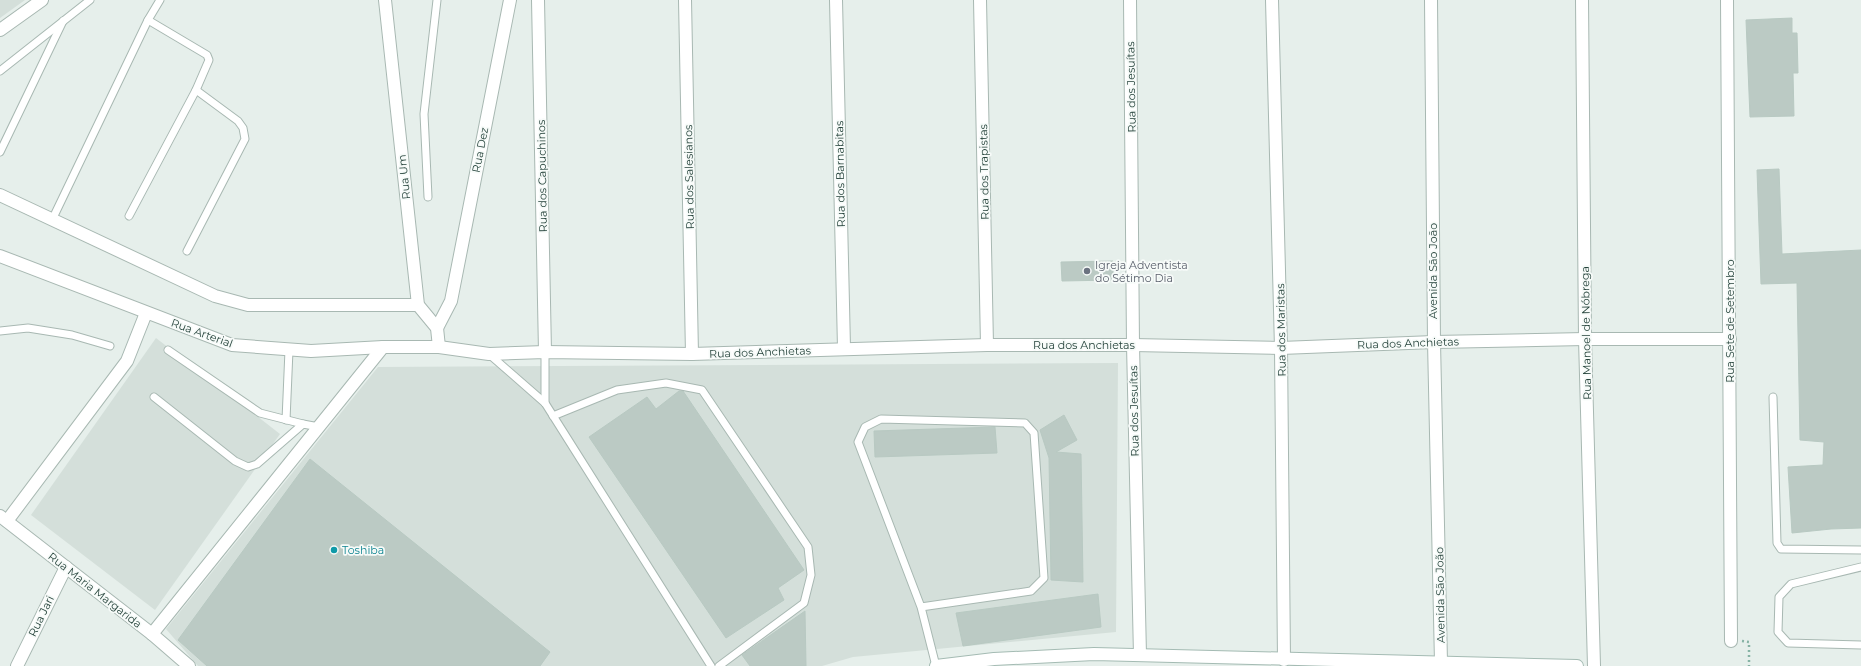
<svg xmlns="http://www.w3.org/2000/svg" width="1861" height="666" viewBox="0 0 1861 666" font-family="Montserrat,sans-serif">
<rect width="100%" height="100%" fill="#e6efeb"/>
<!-- built -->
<g fill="#d4dfda">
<polygon points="0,0 25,0 0,18"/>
<polygon points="156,338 280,434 155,610 31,515"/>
<polygon points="1118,363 1116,632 853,657 822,666 198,666 166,629 378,367"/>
</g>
<!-- building -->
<g fill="#bbcac4" stroke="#b8c9c2">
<polygon points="1792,18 1792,33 1797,33 1798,73 1793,73 1794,116 1750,117 1746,20"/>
<polygon points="1779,169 1782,254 1861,250 1861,528 1831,529 1792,533 1788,467 1823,465 1824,442 1800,440 1797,283 1761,284 1757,170"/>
<polygon points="1113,261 1113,280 1062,281 1061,262"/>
<polygon points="679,391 683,391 804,570 778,588 784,600 726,638 589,437 647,397 656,409"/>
<polygon points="1064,415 1077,440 1056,452 1081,454 1083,582 1051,580 1049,458 1040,430"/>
<polygon points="995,427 997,453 875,457 874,431"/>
<polygon points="310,459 550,652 540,666 207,666 178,640"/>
<polygon points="1098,594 1101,627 963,646 956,613"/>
<polygon points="805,611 806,666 750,666 742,655"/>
</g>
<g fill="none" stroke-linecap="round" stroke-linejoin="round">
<defs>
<g id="lane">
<polyline points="0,71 90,0"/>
<polyline points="0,152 63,21"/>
<polyline points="428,197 424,114 437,0"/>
<polyline points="129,216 196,90 209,60 207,55 148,20"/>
<polyline points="52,220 148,20 160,0"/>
<polyline points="187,251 245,139 243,128 238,121 196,90"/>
<polyline points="0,331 28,328 72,335 110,346"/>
<polyline points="168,350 260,413 303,424"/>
<polyline points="489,354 545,403 711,666"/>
<polyline points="154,397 235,461 248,467 257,464 303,424 319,427"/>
<polyline points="1773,397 1777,543 1781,549 1861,550"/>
<polyline points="545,403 545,352"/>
<polyline points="553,416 617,390 666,383 702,390 808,547 811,575 804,603 719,666"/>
<polyline points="286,420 289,350"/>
<polyline points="1861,567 1791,584 1779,597 1778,632 1788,643 1861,645"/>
<polyline points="921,607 1031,591 1044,578 1034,433 1025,423 881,419 865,427 858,442 921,607 936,666"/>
</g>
<g id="street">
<polyline points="385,0 418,305 437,328 439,347"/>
<polyline points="538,0 545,352"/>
<polyline points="685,0 692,354"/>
<polyline points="836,0 844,348"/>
<polyline points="980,0 987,345"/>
<polyline points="1130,0 1133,345 1140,655"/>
<polyline points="1272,0 1281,348 1284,660"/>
<polyline points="1431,0 1434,342 1441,662"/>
<polyline points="1582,0 1585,339 1594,666"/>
<polyline points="1727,0 1731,641"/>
<polyline points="0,30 42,0"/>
<polyline points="0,195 215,296 248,305 418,305"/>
<polyline points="0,256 232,345 311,351 383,347 439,347 489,354 545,352 692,354 987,345 1133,345 1281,348 1434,342 1585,339 1730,339"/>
<polyline points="437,328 451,301 510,0"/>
<polyline points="0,516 152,634 189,666"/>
<polyline points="7,521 127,361 146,313"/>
<polyline points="152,634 383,347"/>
<polyline points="17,666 66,567"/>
</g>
<polyline id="secondary" points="936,666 994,659 1094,654 1577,666"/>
</defs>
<!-- lane casing -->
<use href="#lane" stroke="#a8b8b2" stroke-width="9"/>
<!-- street casing -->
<use href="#street" stroke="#a8b8b2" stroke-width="14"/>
<!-- secondary casing -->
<use href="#secondary" stroke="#a4bbb3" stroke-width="14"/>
<!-- path -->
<polyline stroke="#86b3a5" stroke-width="2.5" stroke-dasharray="2 3" stroke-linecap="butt" points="1742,641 1749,642 1749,666"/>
<!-- lane -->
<use href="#lane" stroke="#fff" stroke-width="7"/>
<!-- street -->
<use href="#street" stroke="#fff" stroke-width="12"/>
<!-- secondary -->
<use href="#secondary" stroke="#fff" stroke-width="12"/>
</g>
<!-- markers -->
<circle fill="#6b7280" stroke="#f7fbf9" stroke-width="1.5" cx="1087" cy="271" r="4"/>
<circle fill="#0f9aa8" stroke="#f7fbf9" stroke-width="1.5" cx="334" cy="550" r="4"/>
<g text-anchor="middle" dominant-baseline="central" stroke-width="3.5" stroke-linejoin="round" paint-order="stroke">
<!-- street labels -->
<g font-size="11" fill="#24423a" stroke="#f7fbf9">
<text transform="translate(1131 87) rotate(-91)">Rua dos Jesuítas</text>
<text transform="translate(480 150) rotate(-79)">Rua Dez</text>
<text transform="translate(984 172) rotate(-91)">Rua dos Trapistas</text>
<text transform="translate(840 174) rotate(-91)">Rua dos Barnabitas</text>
<text transform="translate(542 176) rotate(-91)">Rua dos Capuchinos</text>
<text transform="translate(404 177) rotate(-96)">Rua Um</text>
<text transform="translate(689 177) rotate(-91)">Rua dos Salesianos</text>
<text transform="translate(1433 271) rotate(-90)">Avenida São João</text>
<text transform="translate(1730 321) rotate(-90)">Rua Sete de Setembro</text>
<text transform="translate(1281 330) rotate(-91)">Rua dos Maristas</text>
<text transform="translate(202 333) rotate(20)">Rua Arterial</text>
<text transform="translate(1586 333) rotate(-91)">Rua Manoel de Nóbrega</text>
<text transform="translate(1408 343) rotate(-2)">Rua dos Anchietas</text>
<text x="1084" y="345">Rua dos Anchietas</text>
<text transform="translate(760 352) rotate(-2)">Rua dos Anchietas</text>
<text transform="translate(1134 411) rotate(-91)">Rua dos Jesuítas</text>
<text transform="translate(95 590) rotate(38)">Rua Maria Margarida</text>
<text transform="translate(1440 595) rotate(-91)">Avenida São João</text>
<text transform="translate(41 616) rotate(-64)">Rua Jari</text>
</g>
<!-- worship labels -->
<g font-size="11" fill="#5b616d" stroke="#f7fbf9" text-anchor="start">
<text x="1095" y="265">Igreja Adventista<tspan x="1095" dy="13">do Sétimo Dia</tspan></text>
</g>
<!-- culture labels -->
<g font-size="11" fill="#0d838f" stroke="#f7fbf9" text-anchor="start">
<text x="342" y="550">Toshiba</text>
</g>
</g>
</svg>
